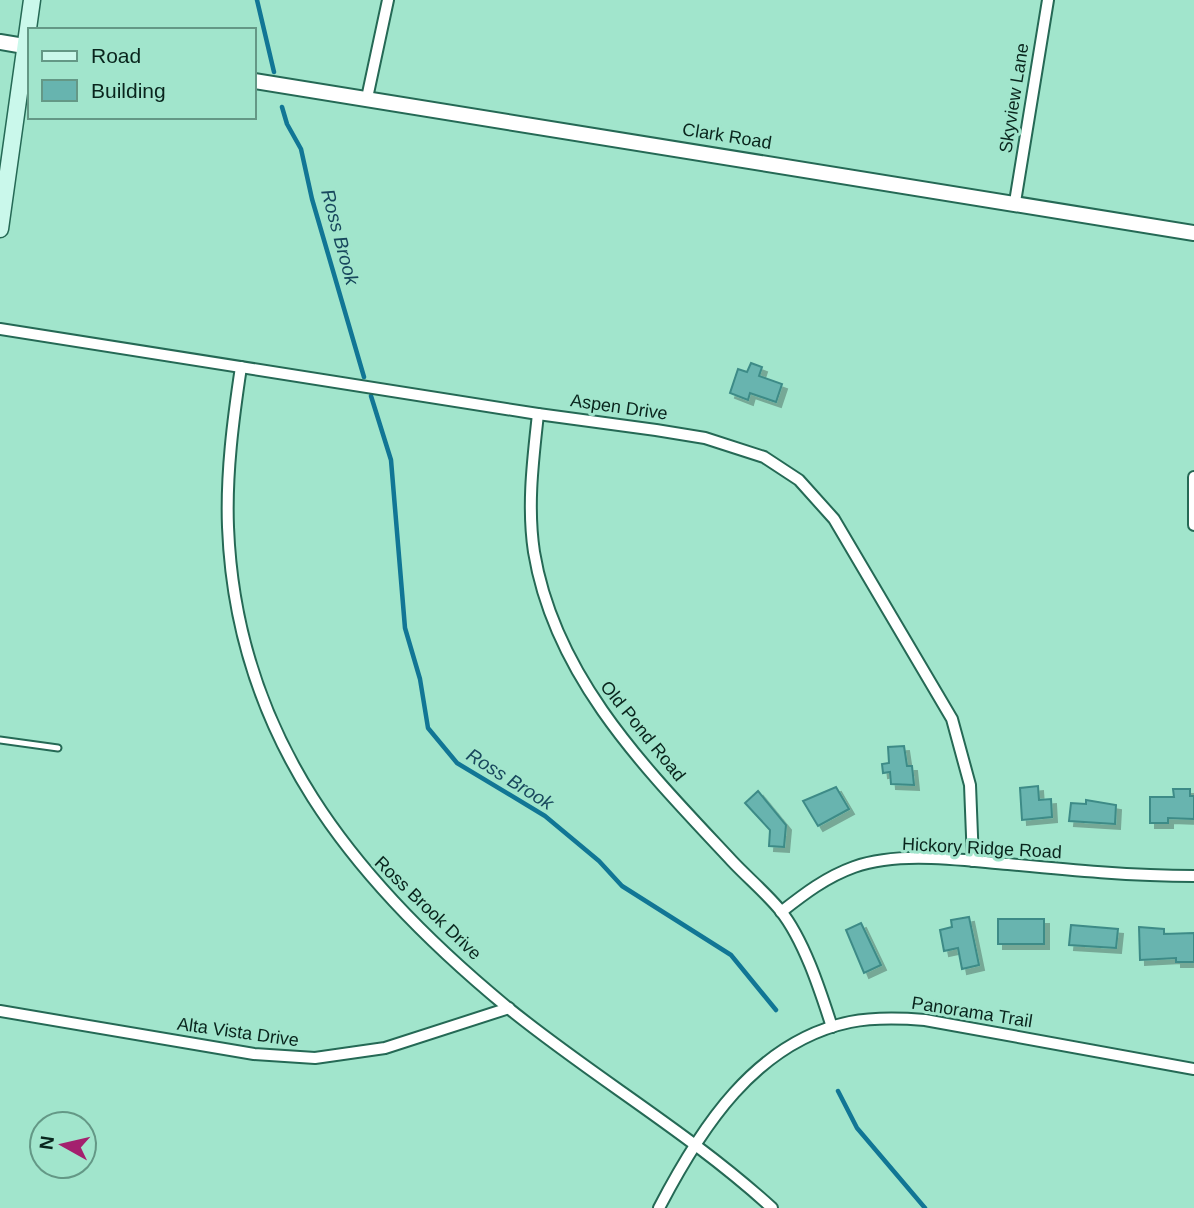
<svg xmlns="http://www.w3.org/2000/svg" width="1194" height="1208" viewBox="0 0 1194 1208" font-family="Arial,sans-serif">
<defs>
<filter id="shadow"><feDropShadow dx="5" dy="5" stdDeviation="0" flood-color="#0004"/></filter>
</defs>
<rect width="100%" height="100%" fill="#a1e5cc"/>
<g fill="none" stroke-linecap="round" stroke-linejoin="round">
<!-- stream -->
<g stroke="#117695" stroke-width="4.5">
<polyline points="257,0 274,72"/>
<polyline points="282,107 287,124 301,149 312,199 364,377"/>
<polyline points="371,396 391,460 405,628 420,679 428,728 457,763 545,816 599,861 622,886 731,955 776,1010"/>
<polyline points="838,1091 857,1128 925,1208"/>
</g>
</g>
<!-- building -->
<g fill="#67b4af" stroke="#3e8b87" stroke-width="2" filter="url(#shadow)">
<polygon points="751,363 762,367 759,376 782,384 776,402 750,393 748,400 730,393 738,369 747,372"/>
<polygon points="904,746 907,766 912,766 914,785 891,784 890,772 883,773 882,764 889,763 888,747"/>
<polygon points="1038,786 1039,800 1051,799 1052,817 1022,820 1020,788"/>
<polygon points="836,787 849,809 818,826 803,801"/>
<polygon points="1173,789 1190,789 1190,796 1194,796 1194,819 1168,818 1168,823 1150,823 1150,797 1174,797"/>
<polygon points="758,791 786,825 784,847 769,846 770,830 745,803"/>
<polygon points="1086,800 1116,805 1115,824 1069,821 1071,803 1086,804"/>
<polygon points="969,917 979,965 962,969 958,948 944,951 940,930 952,927 951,920"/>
<rect x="998" y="919" width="46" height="25"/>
<polygon points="861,923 881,965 864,973 846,930"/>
<polygon points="1071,925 1118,929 1116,948 1069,945"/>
<polygon points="1139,927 1164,929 1164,934 1194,933 1194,962 1176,962 1176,958 1140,960"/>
</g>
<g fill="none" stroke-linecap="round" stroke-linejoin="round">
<defs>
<polyline id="service" points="0,740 58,748"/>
<g id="minor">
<polyline points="367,98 388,0"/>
<polyline points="1015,202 1048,0"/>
<polyline points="0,329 538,414 656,430 705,438 764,457 799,480 834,519 952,719 970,785 973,861"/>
<path d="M241,367c-8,53 -15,107 -13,160 8,209 125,353 279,480 86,70 183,126 265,201"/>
<path d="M538,414c-5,46 -11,92 -4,138 21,127 114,219 198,309 15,16 34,32 48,49 24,30 40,80 52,117"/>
<polyline points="1194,477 1194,525"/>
<path d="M781,912c23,-18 45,-35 73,-45 46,-16 105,-7 154,-3 62,6 124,12 186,12"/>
<polyline points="0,1011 254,1054 315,1058 385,1048 509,1008"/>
<path d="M659,1208c41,-79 96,-166 191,-186 25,-5 50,-4 75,-2l269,49"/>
</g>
<g id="tertiary">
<polyline points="0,42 30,47"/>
<polyline points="254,81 1194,233"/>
</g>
<polyline id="secondary" points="0,229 32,0"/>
</defs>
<!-- service casing -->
<use href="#service" stroke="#256955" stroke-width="9"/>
<!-- minor casing -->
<use href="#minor" stroke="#256955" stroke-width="14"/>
<!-- tertiary casing -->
<use href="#tertiary" stroke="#256955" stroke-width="18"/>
<!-- secondary casing -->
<use href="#secondary" stroke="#256955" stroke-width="19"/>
<!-- service -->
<use href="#service" stroke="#fff" stroke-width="5"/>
<!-- minor -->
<use href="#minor" stroke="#fff" stroke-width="10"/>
<!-- tertiary -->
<use href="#tertiary" stroke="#fff" stroke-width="14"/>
<!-- secondary -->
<use href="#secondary" stroke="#caf8eb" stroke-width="16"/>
</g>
<g text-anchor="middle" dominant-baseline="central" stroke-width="6" stroke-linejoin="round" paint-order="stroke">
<!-- street labels -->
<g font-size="18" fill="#09251d" stroke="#a1e5cc">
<text transform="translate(1014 98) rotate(-81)">Skyview Lane</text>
<text transform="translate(727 136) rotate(9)">Clark Road</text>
<text transform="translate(619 407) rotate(8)">Aspen Drive</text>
<text transform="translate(643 731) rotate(51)">Old Pond Road</text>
<text transform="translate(982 848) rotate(3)">Hickory Ridge Road</text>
<text transform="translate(428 908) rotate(44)">Ross Brook Drive</text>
<text transform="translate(972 1012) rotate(9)">Panorama Trail</text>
<text transform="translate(238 1032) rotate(8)">Alta Vista Drive</text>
</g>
<!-- water labels -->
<g font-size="19" font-style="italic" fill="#18485d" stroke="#a1e5cc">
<text transform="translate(340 237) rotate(75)">Ross Brook</text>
<text transform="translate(510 779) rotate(32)">Ross Brook</text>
</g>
</g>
<!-- legend -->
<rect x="28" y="28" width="228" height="91" fill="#a1e5cc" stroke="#649886" stroke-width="2"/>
<rect x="42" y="51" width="35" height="10" fill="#caf8eb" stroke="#649886" stroke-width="2"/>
<text x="91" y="63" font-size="21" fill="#09251d">Road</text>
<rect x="42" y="80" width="35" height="21" fill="#67b4af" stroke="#649886" stroke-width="2"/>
<text x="91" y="98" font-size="21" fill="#09251d">Building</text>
<!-- north arrow -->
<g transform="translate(63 1145) rotate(278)"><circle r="33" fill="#a1e5cc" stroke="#649886" stroke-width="2"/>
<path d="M0-5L12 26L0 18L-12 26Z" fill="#a4206e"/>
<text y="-10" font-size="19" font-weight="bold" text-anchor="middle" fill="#09251d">N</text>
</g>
</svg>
